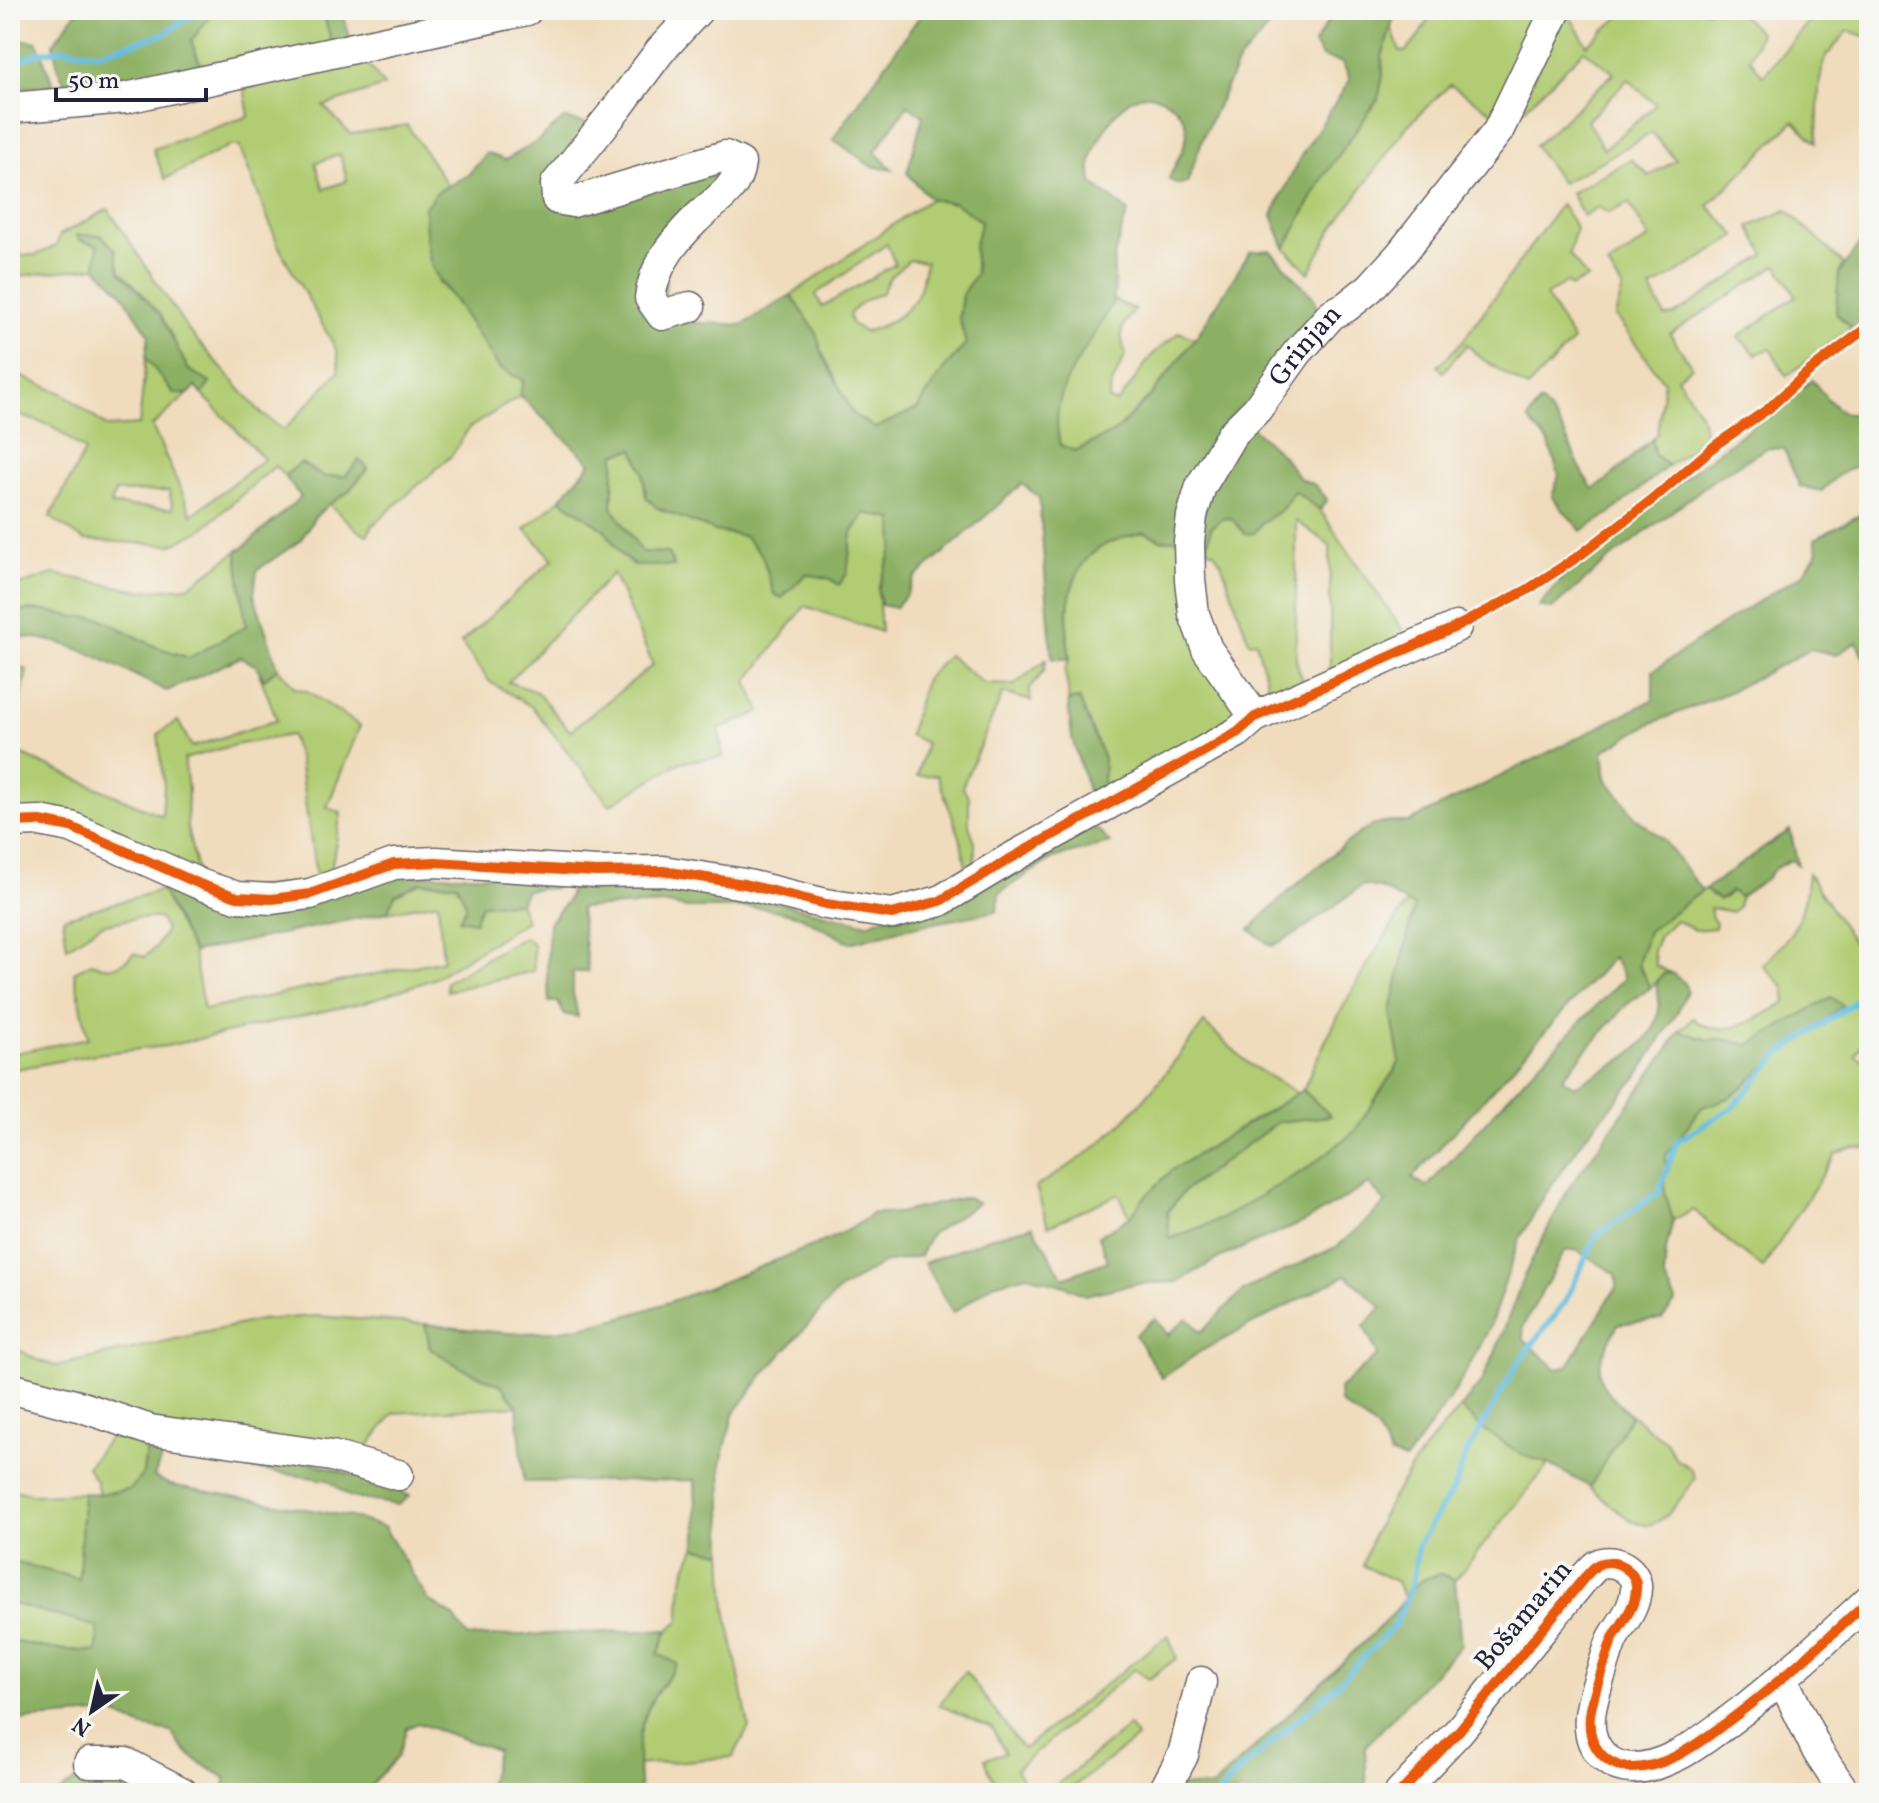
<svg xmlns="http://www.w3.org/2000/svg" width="1879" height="1803" viewBox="0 0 1879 1803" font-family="Vollkorn,serif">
<rect width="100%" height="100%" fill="#f6f6f2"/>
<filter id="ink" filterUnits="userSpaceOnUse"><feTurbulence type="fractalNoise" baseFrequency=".0125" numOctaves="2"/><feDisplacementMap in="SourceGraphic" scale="16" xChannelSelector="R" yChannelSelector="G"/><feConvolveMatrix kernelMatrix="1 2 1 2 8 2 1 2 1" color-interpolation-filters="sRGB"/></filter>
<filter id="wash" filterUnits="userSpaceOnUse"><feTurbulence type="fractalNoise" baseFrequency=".006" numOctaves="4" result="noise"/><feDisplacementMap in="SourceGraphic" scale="32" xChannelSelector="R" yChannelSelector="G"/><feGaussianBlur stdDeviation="1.8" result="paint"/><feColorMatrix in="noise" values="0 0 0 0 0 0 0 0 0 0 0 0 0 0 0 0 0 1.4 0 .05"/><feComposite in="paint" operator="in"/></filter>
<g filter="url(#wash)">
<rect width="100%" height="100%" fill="#f0dcbc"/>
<!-- green -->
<g fill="#b1cc72" stroke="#6a7756" stroke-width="2" fill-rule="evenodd">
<polygon points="215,10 322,10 332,43 202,68 191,41"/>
<polygon points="1434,10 1549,10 1499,116 1450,85 1408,125 1331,231 1309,273 1285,248 1322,179 1383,76 1382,57 1391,27 1400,51 1405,52 1417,39"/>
<path d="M1566,10l21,35 40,-35h110l23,23 -10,25 13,18 56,-66h50v27l-21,-6c-7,9 -19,19 -23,30 -10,26 -5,55 -9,82l-22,-22 -86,85 29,30 -86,53 14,27 9,-1 91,-60 -16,-28 38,-17 57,54 -5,9 -3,40 15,15 -64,48 -17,-27 -14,5 -18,-17 58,-41 -19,-31 -107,69 22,33 -15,10 24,38 4,23 -37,28 -14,-12 -2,-15 5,-5 7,-52 -49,-66 8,-27 -15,-23 41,-28 -20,-35 -21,10 -10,-6 -15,9 -12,-23 60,-34 18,17 27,-16 -24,-27 -90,50 -27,-37 79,-73 -30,-23 -71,70zM1628,79l28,26 -52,44 -17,-28z"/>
<path d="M360,54l24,32 -60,20 26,28 57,-9 41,61 -11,6 1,89 85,99 -3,16 -51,32 -17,27 -79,70 -6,10 -10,-5 -28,-26 18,-11 21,-24 -9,-8 -13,15 -22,1 -23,-14 -17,13 -9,-10 -76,66 -28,13 -87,-5 -34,-23 35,-66 -33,-25 -37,-12 -5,43v-85l54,22 43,33 32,-2 7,-67 28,36h14l-36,32 40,89 72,-56 -62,-65 8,-11 -22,-14 -45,-75 -23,-24 -5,-21 -14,-14 -24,1 3,4 18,5 -2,22 -86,10v-21l26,-1 20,-9 4,-11 48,-26 80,121 74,84 22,16 55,-59 -2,-20 -57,-102 -41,-103h-10l-64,33 -12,-30 96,-33 -7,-40zM340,154l7,27 -23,8 -9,-26zM169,491l4,18 -62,-4 4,-13z"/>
<path d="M930,199l25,4 26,18 -7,26 2,27 -14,21 -3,22 7,27 -22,25 -27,40 -42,19 -22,-14 -30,-59 -8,-25 -24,-35zM887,244l8,20 -73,43 -6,-13zM909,260l17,2c-3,9 -3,18 -6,27 -7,22 -35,38 -56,43l-13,-9 -2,-8c10,-12 17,-17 32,-21l9,-17z"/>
<polygon points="1561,204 1576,228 1569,254 1587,278 1571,287 1566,282 1546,296 1573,341 1527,388 1478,356 1467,344 1443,372 1438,366 1462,342"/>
<path d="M1114,300l21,10c-15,16 -17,24 -9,44l-15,32 -2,14 8,3c13,-14 21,-30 32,-44 8,-10 21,-18 30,-27l16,7 -41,53 -38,39 -41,20 -15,-6c-1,-6 -4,-12 -4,-18 -5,-38 38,-96 58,-127z"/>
<path d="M634,449l9,23 3,25 69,34 29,5 18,19 12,38 32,-19 22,4 19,-5 5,-40 13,-20 28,6 1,26 -16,45 3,42 -76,-26 -58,76 14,30 -42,17 4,28 -42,5 -71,43 -78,-98 -42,-25 -29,-39 92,-84 -28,-30 35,-30 45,31 17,26 46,-3 -26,-1 -30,-45 3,-53zM613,573l40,92 -83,66 -33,-39 -29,-10z"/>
<path d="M1294,491l26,19 88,128 -78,34v-127l-34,-24v138l7,25 -31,16 -16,-59 -7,1 -28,-80 -7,-10 -7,-3c0,-13 5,-34 22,-31 8,1 18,10 25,15l7,-10 21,-14z"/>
<path d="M1145,532l16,8 20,-1 60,174 -139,90 2,-44 -25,-60 -11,2c3,-20 -9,-26 2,-42 -6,-35 -5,-88 28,-110 12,-9 32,-13 47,-17z"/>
<polygon points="241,548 237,553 246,626 189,658 154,646 101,618 77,617 40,610 10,611 10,583 23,584 53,574 141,591 188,587"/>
<polygon points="948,655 984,684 1014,685 1046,660 1044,671 1029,689 1031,701 1003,693 962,787 969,797 969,826 975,842 974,877 969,880 960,837 937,775 917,776 926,743 909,735 925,679"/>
<polygon points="10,663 27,670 20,706 16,752 162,816 164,786 158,734 178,721 192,747 277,720 260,676 264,679 278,668 295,688 307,691 360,726 327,807 341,813 330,876 317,883 299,761 291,735 235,745 184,759 188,789 187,827 198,876 10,816"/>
<path d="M1808,873l45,69 16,-10v64l-8,10 8,6v29l-4,-2 -10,16 14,8v86l-18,-1 -15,6 -73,114 -34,-26 -35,-32 -21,10 -8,-27 1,-38 36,-48 29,-10 42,-38 69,-52 -62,20 -31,18 -27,-6 -13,1 -30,-9 14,-13c28,25 66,0 93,-16l-2,-15 -21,-22c34,-36 40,-43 45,-92z"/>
<path d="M421,882l37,2 9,22 -7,12 22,-15h38l6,18 -93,58 -68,23 -198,44 -71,8 -86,16v-16l78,-16 -14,-66 17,-9c19,8 29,5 43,-10l10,4 12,-10 10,-17 -7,-12h-23l-35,7 -34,22 -4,-29 98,-28 32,62 11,58 239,-50 -5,-58 -51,10 8,-17z"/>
<polygon points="1705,889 1712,896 1724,898 1731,891 1740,897 1738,907 1732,912 1710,908 1712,918 1716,923 1715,928 1695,930 1675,920 1659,936 1653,950 1656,966 1671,973 1663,974 1650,988 1638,964 1647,931"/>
<path d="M1407,903l8,4 -24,105 9,50 -46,70 -48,37 -85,50 -52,20 -2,-27 17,-21 94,-69 52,-6 -27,-26c28,-67 64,-128 104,-187z"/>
<polygon points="527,938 533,944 534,971 447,991 446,982 517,940"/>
<path d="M1204,1023l45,41 48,29 -125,77 -28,28 -14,19 -11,-23 -71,32 -12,-39c19,-12 39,-24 57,-38 44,-35 77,-82 111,-126z"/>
<polygon points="316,1316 425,1324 430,1348 462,1368 501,1385 517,1406 394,1413 371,1443 360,1453 181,1430 10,1383 10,1345 37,1360 56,1366 260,1320"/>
<path d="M1461,1408c25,26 54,44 88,56l-94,116 -13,-6 -33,14 -5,9 -8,-16 -33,-15c13,-54 59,-119 98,-158z"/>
<path d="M1631,1415l35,27 10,17 15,10 4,9c-42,64 -51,57 -105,9z"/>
<polygon points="119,1425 148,1436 143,1473 131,1489 99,1494 96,1481 87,1467"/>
<polygon points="10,1489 37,1495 83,1493 80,1579 10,1561"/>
<path d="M695,1548l28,4 3,57 23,118 -16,30 -96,8 2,-33 13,-32 25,-36 -19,-10 10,-24 12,-10c0,-28 1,-47 15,-72z"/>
<polygon points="10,1603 98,1626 97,1652 52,1649 10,1641"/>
<polygon points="1168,1635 1177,1658 1149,1679 1134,1669 1015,1770 1032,1793 1004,1793 990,1774 985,1759 1005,1753 992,1728 939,1705 965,1671 1023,1749"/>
<polygon points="1129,1726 1137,1738 1065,1793 1047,1793"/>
</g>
<!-- forest -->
<g fill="#8cb064" stroke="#576950" stroke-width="2" fill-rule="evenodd">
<polygon points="87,10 215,10 191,41 202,68 88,87 67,86 59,71 53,44 76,12"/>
<polygon points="322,10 347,10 345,21 351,41 332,43"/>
<path d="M924,10h355l-14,22 -26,28 -34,72 -18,51 -10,1 -8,-5c5,-13 14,-27 17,-40 6,-24 -23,-49 -46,-43 -21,5 -43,42 -48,62 -2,7 -1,17 0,25l36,28c-5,16 -12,33 -14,48 -2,14 4,32 -2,44 -22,49 -67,83 -52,142l16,6 40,-20 38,-39 41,-53 55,-87 20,-2 43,47 6,16 -138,226 -20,1 -16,-8c-15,4 -35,8 -47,17 -33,23 -34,75 -28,110h-18l-13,-162 -17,-13 -107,94 -8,16 -12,14 -14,-3 -3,-15 16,-45 -1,-26 -28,-6 -13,20 -5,41 -8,11 -11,-7 -22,-4 -24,24 -8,-4 -12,-39 -18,-19 -29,-5 -58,-23 -11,-11 -3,-25 -9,-23 -19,5 -3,53 30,45 26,1 6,13h-38l-14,-10 -17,-26 -45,-31 31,-36 -71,-67 3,-16 -23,-11 -53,-80c-23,-22 -21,-53 -22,-82l12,-15 31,-17 19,-22 18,7 30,-17 29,-24 30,5 -42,78 151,-32 31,1 -66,61 -4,89 78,4 49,-30 24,35 8,25 30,59 22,14 42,-19 27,-40 22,-25 -7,-27 3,-22 14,-21 -2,-27 7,-26 -26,-18 -25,-4 -23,-26 16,-57 -15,-11 -33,47 18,18 -22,-4 -38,-27z"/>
<polygon points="1335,10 1396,10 1382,57 1383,76 1378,99 1322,179 1285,248 1272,215 1301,156 1350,80 1343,63 1322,57 1314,44"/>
<polygon points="10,38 37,42 53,85 10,89"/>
<polygon points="1869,231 1869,315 1851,328 1836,313 1839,273"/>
<polygon points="77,235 101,235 115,249 120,271 161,315 188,369 210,383 202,394 196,387 188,394 174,394 146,358 149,334 121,292 96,267 98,245 80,240"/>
<path d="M1812,380c15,19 31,43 57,32v47l-32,17 -15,15 -22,-4 -16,-38 -17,-1 -51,30 -110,84 -54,47 -13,-3 39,-46 24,-19z"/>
<path d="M1540,402c28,23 32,59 53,87l14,-9 45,-41 2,15 14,12 -60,49 -27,16 -29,-34 7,-22 -10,-31 -21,-25z"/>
<polygon points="1249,425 1282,455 1299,478 1315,485 1327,499 1320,510 1294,491 1282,509 1261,523 1254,533 1245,534 1231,518 1222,519 1211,527 1207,549 1195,555 1206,488"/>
<path d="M359,460l9,8 -21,25 -18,11 -15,14 -13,22 -44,30 -3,25 24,73 -14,11 -8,-13 -15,-9 -74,34c-48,-22 -103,-58 -157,-54v-26l30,-1 37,7 24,1 53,28 35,12 57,-32 -9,-73 64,-56 -17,-21 17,-13 23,14 22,-1z"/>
<path d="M1869,510v149l-4,2 -8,-19 -21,13 -25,-6 -82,43 -79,32 -47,27 3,27 30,40 27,21 39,52 -54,40 -10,33 12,24 -24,17 -64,73 12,8c41,-22 100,-45 82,-102l7,-10 8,-1 14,10 2,8 -10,22 -40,64 -49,56 -43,62 -25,43 -31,91 -32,59 -51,72 -16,-5 -13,-26 -37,-26 -1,-14 39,-34 -14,-29 18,-19 -36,-32 -145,76 -39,27 -27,-43 20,-17 13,17 19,-17 14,14 43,-42 94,-44 48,-43 -17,-19 -65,38 -83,35 -43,25 -44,2 -49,11 -20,-9 -38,-11 -34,9 -40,29 -29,-50 65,-25 44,-12 30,52 45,-17 -9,-25 31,-19 14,-19 28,-28 131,-80 28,26 -53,6 -94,69 -17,21 3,27 51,-20 85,-50 48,-37 46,-70 -9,-50 23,-105 -34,-19 -17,-3 -64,47 -27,14 -22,-16c18,-21 105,-100 127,-106 10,-3 22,-2 32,-2l244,-122v-29l88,-59 62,-38 15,-23 -3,-12zM1613,957l11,21 -94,95 -103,114 -15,-9z"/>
<polygon points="1079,699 1104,759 1102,803 1093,807 1072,738 1068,701"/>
<polygon points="1087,828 1097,829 1110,843 1053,858 999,893 997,911 903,929 850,943 800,916 765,908 686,908 668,904 580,908 588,972 573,972 573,993 578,1017 564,1014 558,1002 549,1002 547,968 549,923 567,901 574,881 669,877 868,924"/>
<polygon points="1790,830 1798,865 1791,860 1776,867 1765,880 1740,897 1731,891 1719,900 1705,889"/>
<polygon points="398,875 546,875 555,888 526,890 520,903 482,904 474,922 459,919 467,906 457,884 421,882 395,895 387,912 193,952 161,890 179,883 200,892"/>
<path d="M1831,997l12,9 -69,53 -43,38 -29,10 -36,48 -1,38 8,27 -7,30 -2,27 12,24 -14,18 -44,5c-25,48 -29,54 13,91l-41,72 -41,-23 -27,-9 -42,-28 -19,-19 21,-27 13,-28 29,-77 44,-87 99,-138 12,-20 30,9 13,-1 27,6zM1576,1250l40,24 1,12 -50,81 -10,2 -33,-29 -1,-14 42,-75z"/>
<path d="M967,1197l11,6 -48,32 -10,21 -37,7 -46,29 -73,82 -31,41 -12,49 2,88 -28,-4 2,-12 -2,-56 -171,2 -7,-76 -16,-21 -39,-17 -32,-20 -5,-24c28,3 57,8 85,9 87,3 185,-40 264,-72 30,-12 75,-27 99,-48h25z"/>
<path d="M148,1436l153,23 84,26 25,11 -12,9 -48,-8 -22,-17 -166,-24 -8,21 16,8 181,32 33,10 44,73 25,16 15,21 200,-7 -10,24 20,10c-8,12 -19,24 -26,36 -17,30 -15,60 -12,93h-154l11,-42 -79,-28 -11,5 -9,28 -34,37h-139v-15c-20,-13 -43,-23 -53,-46l-29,-5 -31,-14 -92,7 -10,-3v-76l42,8 45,3 1,-25 -88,-24v-42l69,18 4,-86 16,1 32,-5 12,-16z"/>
<path d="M1442,1574l13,6 6,65 -96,102 2,46h-197l3,-8 39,3 183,-176c13,-21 21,-34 47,-38z"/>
<polygon points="118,1772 172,1793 59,1793 82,1775"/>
</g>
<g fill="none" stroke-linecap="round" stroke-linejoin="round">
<!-- stream -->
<g stroke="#5dbadb" stroke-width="6">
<polyline points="10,65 38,53 64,49 98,53 164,34 200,10"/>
<polyline points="1220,1793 1238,1772 1334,1688 1396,1624 1413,1580 1418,1545 1454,1488 1466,1454 1518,1363 1565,1302 1596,1236 1659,1192 1677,1141 1732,1108 1780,1054 1869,992"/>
</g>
</g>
</g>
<g filter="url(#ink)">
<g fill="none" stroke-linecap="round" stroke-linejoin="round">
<defs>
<g id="minor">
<polyline points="10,108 126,98 527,10"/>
<path d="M690,307l-28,8 -12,-17c4,-32 22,-55 44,-77 18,-19 43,-29 46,-58l-15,-7 -152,46 -16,-3 -1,-15 62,-77 42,-56 38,-41"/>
<path id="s1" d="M1255,717l-48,-68 -13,-35 -4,-34 -1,-38 3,-26 9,-30 31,-52 25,-25 40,-56 35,-39 14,-7 24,-19 31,-34 97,-123 58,-121"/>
<polyline points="10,822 40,821 71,827 202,885 237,897 272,899 310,894 394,864 436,862 596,872 663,871 744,884 826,904 892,914 940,901 1008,860 1238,732 1255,717 1456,627"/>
<polyline points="10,1388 82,1407 150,1430 332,1456 398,1475"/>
<polyline points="1783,1680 1818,1752 1845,1793"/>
<polyline points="89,1763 126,1763 183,1793"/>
<polyline points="1163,1793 1183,1755 1201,1682"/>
<path d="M1400,1793l58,-61 126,-154c4,-4 9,-10 13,-13 17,-9 41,6 39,24 -1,20 -14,33 -23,49 -5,11 -8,24 -12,35 -9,28 -22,62 4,85 20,17 48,9 69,-1 20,-9 39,-25 56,-37 49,-37 94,-78 139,-120"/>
</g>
</defs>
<!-- minor casing -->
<use href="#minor" stroke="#6a6368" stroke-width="33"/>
<!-- minor -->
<use href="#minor" stroke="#fff" stroke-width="30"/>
<defs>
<g id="cycleway">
<polyline points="10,822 40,821 71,827 202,885 237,897 272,899 310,894 394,864 436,862 596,872 663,871 744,884 826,904 892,914 940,901 1008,860 1210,748 1238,732 1255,717 1456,627 1527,590 1579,556 1653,499 1717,444 1768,409 1807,373 1869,326"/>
<path d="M1400,1793l58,-61 126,-154c4,-4 9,-10 13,-13 17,-9 41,6 39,24 -1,20 -14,33 -23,49 -5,11 -8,24 -12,35 -9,28 -22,62 4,85 20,17 48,9 69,-1 20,-9 39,-25 56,-37 49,-37 94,-78 139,-120"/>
</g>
</defs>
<!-- cycleway casing -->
<use href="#cycleway" stroke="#f6f6f2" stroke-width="15"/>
<!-- cycleway -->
<use href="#cycleway" stroke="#e8590c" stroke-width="10"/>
</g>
</g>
<g text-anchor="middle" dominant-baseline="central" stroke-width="8" stroke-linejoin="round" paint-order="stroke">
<!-- street labels -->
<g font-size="28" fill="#22223b" stroke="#f6f6f2">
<text stroke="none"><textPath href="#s1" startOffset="426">Grinjan</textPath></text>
<text transform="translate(1524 1616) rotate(-50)">Bošamarin</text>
</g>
</g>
<!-- margin -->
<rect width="1879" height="1803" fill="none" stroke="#f6f6f2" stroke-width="40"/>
<!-- north arrow -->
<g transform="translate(92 1711) rotate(214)" stroke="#f6f6f2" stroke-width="6" paint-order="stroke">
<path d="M0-6L14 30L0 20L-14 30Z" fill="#22223b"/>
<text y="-12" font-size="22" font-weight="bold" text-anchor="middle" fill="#22223b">N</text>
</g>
<!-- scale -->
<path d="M56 88v12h150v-12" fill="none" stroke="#22223b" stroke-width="4"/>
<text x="68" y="88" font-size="24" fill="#22223b" stroke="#f6f6f2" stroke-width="6" paint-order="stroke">50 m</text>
</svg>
